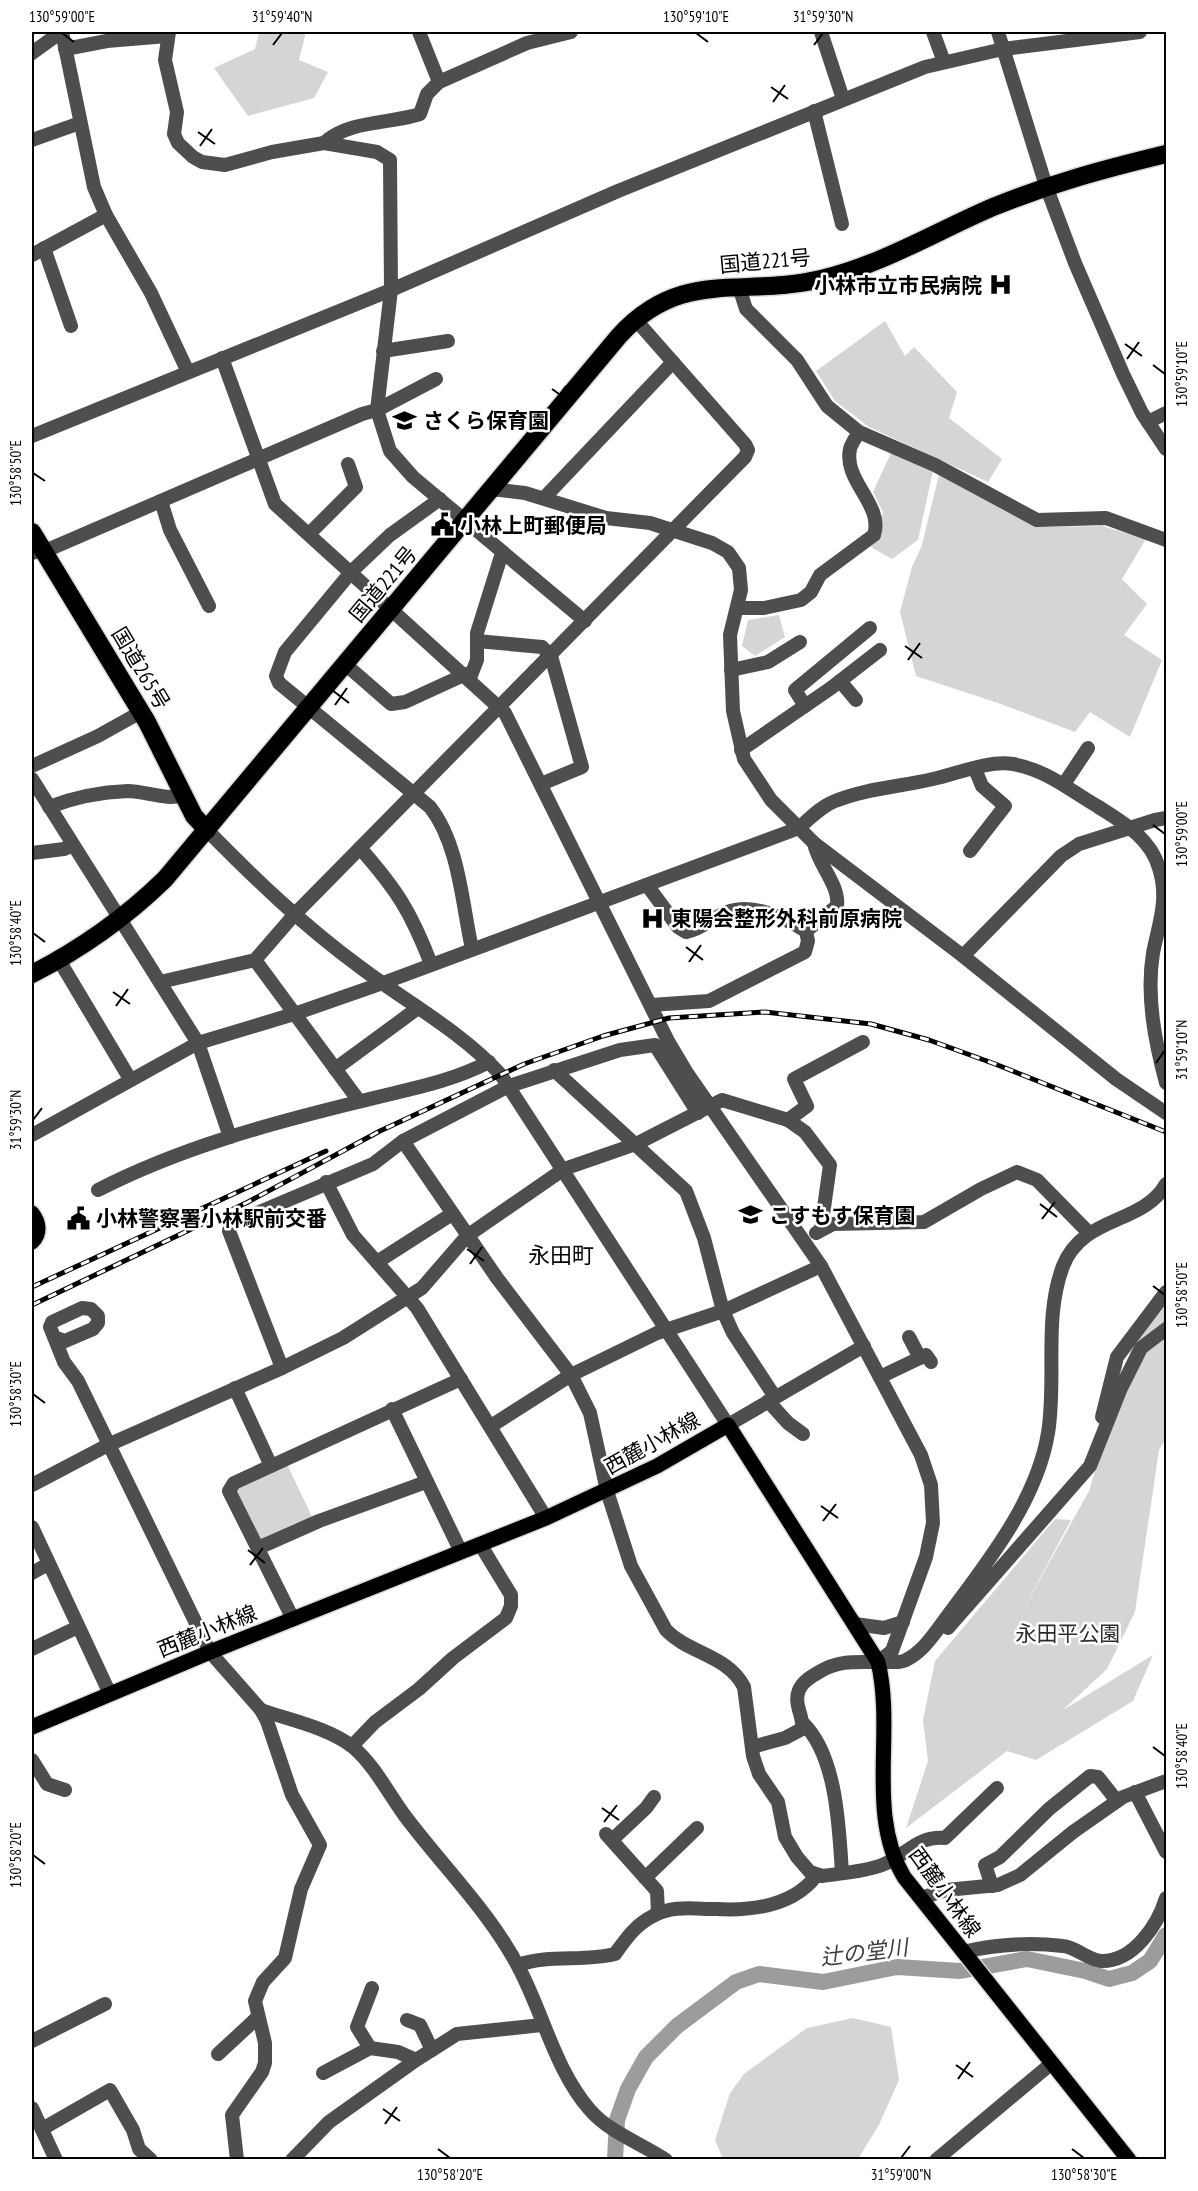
<svg xmlns="http://www.w3.org/2000/svg" width="1198" height="2191" viewBox="0 0 1198 2191" font-family="'PT Sans Narrow','Noto Sans JP',sans-serif">
<rect width="100%" height="100%" fill="#fff"/>
<!-- green -->
<g fill="#d5d5d5">
<polygon points="259,32 306,32 299,60 328,72 314,98 248,116 214,68 255,49"/>
<polygon points="885,321 905,356 914,347 957,392 949,418 1002,459 988,482 869,427 835,401 816,371"/>
<polygon points="891,453 933,471 918,540 892,559 871,547 883,512 873,492"/>
<polygon points="940,470 1044,527 1102,526 1146,539 1122,579 1147,604 1124,635 1162,660 1130,737 1090,712 1075,732 998,703 916,676 900,612 912,567 922,545"/>
<polygon points="779,615 785,637 755,656 742,646 748,620"/>
<polygon points="1166,1302 1166,1438 1159,1450 1135,1612 1107,1669 1063,1710 1153,1655 1133,1701 1036,1760 1007,1751 906,1828 928,1761 923,1720 935,1661 1055,1519 1071,1520 1023,1610 1089,1491 1130,1352"/>
<polygon points="286,1462 314,1521 260,1541 235,1494 236,1486"/>
<polygon points="853,2018 891,2027 899,2080 879,2125 858,2159 723,2159 715,2140 730,2093 744,2074 807,2028"/>
</g>
<g fill="none" stroke-linecap="round" stroke-linejoin="round">
<!-- river -->
<polyline stroke="#9c9c9c" stroke-width="16" points="615,2160 617,2120 628,2089 646,2057 677,2026 736,1982 759,1974 823,1982 897,1967 960,1971 1027,1959 1085,1971 1109,1979 1132,1973 1150,1961 1166,1935"/>
<defs>
<g id="major">
<path d="M32,1213c7,9 9,20 0,29"/>
<path d="M32,1727l178,-75 336,-134 111,-52 71,-41 150,237c17,70 -12,151 26,215l225,283"/>
</g>
<g id="highway">
<polyline points="32,532 147,722 194,816 207,830"/>
<path d="M32,974c49,-25 93,-56 133,-95l454,-543c63,-69 123,-38 202,-57 60,-14 116,-48 172,-72 59,-24 111,-38 173,-53"/>
</g>
</defs>
<!-- major casing -->
<use href="#major" stroke="#dbdbdb" stroke-width="18"/>
<!-- highway casing -->
<use href="#highway" stroke="#dbdbdb" stroke-width="21"/>
<!-- minor -->
<g stroke="#4e4e4e" stroke-width="14">
<polyline points="62,32 94,187 106,215 151,293 188,372"/>
<polyline points="169,32 165,60 177,112 174,134 178,143 193,157 202,162 225,165 272,152 324,143 377,152 390,160 391,290 377,410 390,451 413,477 585,621"/>
<polyline points="419,32 439,82"/>
<polyline points="821,32 843,99"/>
<polyline points="933,32 944,62"/>
<polyline points="998,32 1046,186 1075,263 1123,374 1142,413 1166,449"/>
<polyline points="65,49 107,41 167,36"/>
<polyline points="32,53 61,32"/>
<polyline points="814,111 842,224"/>
<polyline points="32,140 80,123"/>
<path d="M324,143c24,-23 66,-19 96,-29l7,-20 12,-12 88,-39 44,-11"/>
<polyline points="44,248 71,326"/>
<polyline points="32,255 106,215"/>
<polyline points="739,287 746,309 797,360 827,406 859,432 935,465 1037,520 1106,518 1166,540"/>
<polyline points="383,351 448,341"/>
<polyline points="222,358 275,504 505,713 668,1041 687,1073 821,1266 921,1455 931,1485 933,1523 926,1557 892,1651 878,1662"/>
<polyline points="1148,422 1166,413"/>
<polyline points="32,436 391,290 618,191 925,67 1003,49 1140,32"/>
<polyline points="491,489 525,493 606,518 650,523 712,543 728,552 739,568 741,590 730,635 733,711 744,759 771,800 814,843 963,956 1116,1079 1166,1113"/>
<polyline points="544,498 673,362"/>
<path d="M440,499l-50,36 -38,36 -67,81 -9,24 3,7 151,124c29,37 32,96 42,142"/>
<polyline points="161,501 170,530 209,606"/>
<polyline points="309,534 356,487 348,464"/>
<polyline points="32,553 52,548 362,414 377,410 436,379"/>
<path d="M737,608h27l37,-8 10,-8 9,-17 54,-40c10,-30 -31,-54 -24,-86 1,-5 6,-12 9,-17"/>
<polyline points="477,641 542,647 551,656 582,767 541,784"/>
<polyline points="345,664 391,704 405,702 466,674"/>
<polyline points="731,670 768,662 800,642"/>
<polyline points="470,678 477,660 477,633 502,553"/>
<polyline points="840,681 856,700"/>
<polyline points="805,706 795,690 870,628"/>
<polyline points="741,750 831,688 880,650"/>
<polyline points="32,766 98,736 141,712"/>
<polyline points="32,779 198,1043 230,1137"/>
<polyline points="1064,784 1088,748"/>
<path d="M49,807c26,-10 52,-15 79,-16 17,0 40,10 56,4"/>
<path d="M207,830c48,49 97,96 153,137 46,35 101,64 141,108l227,350 136,-79"/>
<path d="M360,848c37,42 51,64 71,116"/>
<polyline points="970,851 1005,806 982,786 975,769"/>
<polyline points="32,853 64,849 73,845"/>
<path d="M647,885l31,42 8,5c16,-3 26,-14 41,-20 26,-10 58,6 79,19l2,10 -3,11 -96,49 -58,4"/>
<path d="M806,931l31,-25c3,-21 -19,-41 -23,-63"/>
<polyline points="963,956 1061,856 1079,844 1155,820 1166,818"/>
<polyline points="59,960 130,1079"/>
<polyline points="255,960 359,1101"/>
<polyline points="160,982 255,960 294,915 745,457 748,450 745,444 635,319"/>
<polyline points="335,1069 418,1008"/>
<polyline points="554,1070 686,1191 704,1238 723,1311 733,1333 775,1397"/>
<polyline points="788,1120 807,1106 794,1079 863,1042"/>
<path d="M32,1135l166,-92 96,-29 89,-31 416,-155c11,-10 23,-22 36,-27 33,-13 64,-14 98,-22 24,-5 54,-19 80,-15 33,6 55,25 84,42 25,16 53,31 62,62 10,31 0,55 -6,85 -7,43 2,89 13,130"/>
<path d="M403,1141l94,137 74,97 19,38 17,78 24,75 35,64c23,24 62,25 78,57l9,69 6,18 19,28 7,35 12,20 13,15 12,4c19,-3 42,-4 60,-11 26,-10 33,-29 63,-27l52,-50"/>
<polyline points="326,1182 353,1235 417,1308 546,1518"/>
<path d="M98,1190c82,-42 170,-66 260,-88 45,-12 88,-18 131,-40"/>
<polyline points="816,1233 833,1224 924,1222 981,1189 1017,1172 1037,1180 1088,1232"/>
<polyline points="377,1262 452,1214"/>
<polyline points="54,1337 65,1341 93,1329 98,1323 98,1316 91,1309 82,1308 52,1322 50,1327 64,1362 78,1381 210,1652 261,1710 267,1721 292,1795 320,1845 301,1889 285,1958 263,1982 255,2001 265,2043 265,2063 262,2072 232,2115 237,2160"/>
<polyline points="909,1337 920,1358"/>
<polyline points="282,1368 229,1231 231,1224 373,1164 403,1141 509,1086 620,1050 655,1045 698,1113"/>
<polyline points="880,1377 926,1355 931,1362"/>
<polyline points="235,1388 271,1466 234,1483 229,1491 293,1619"/>
<polyline points="768,1401 788,1423 803,1434"/>
<polyline points="392,1409 461,1552"/>
<polyline points="1102,1417 1117,1357 1166,1292"/>
<polyline points="491,1426 571,1375 657,1333 723,1311 821,1266"/>
<polyline points="271,1466 461,1379"/>
<polyline points="32,1485 108,1445 282,1368 343,1338 422,1288 467,1236 564,1169 636,1144 722,1100 788,1120 805,1132 830,1165 821,1229"/>
<polyline points="32,1527 110,1694"/>
<polyline points="258,1548 319,1521 426,1482"/>
<polyline points="32,1573 48,1564"/>
<polyline points="855,1624 884,1628 903,1622"/>
<polyline points="948,1628 1090,1466 1121,1388 1141,1348 1166,1329"/>
<polyline points="32,1649 78,1627"/>
<path d="M261,1710c29,10 68,18 92,37 22,19 35,46 52,69 39,52 87,98 116,156 23,45 35,99 69,138 20,23 51,33 76,50"/>
<path d="M803,1723c34,33 36,105 39,150"/>
<polyline points="352,1746 375,1722 419,1689 453,1658 506,1618 511,1606 511,1595 480,1544"/>
<path d="M752,1747l33,-9 17,-9c2,-13 -9,-25 -3,-39 4,-9 12,-13 20,-18 23,-14 43,-9 69,-10 6,0 13,1 18,-2 14,-7 23,-19 32,-31 42,-58 98,-123 110,-196 9,-55 -5,-114 15,-167 20,-51 80,-41 103,-82"/>
<polyline points="32,1760 47,1784 65,1790"/>
<polyline points="1135,1792 1166,1852"/>
<polyline points="606,1834 657,1891 658,1913"/>
<polyline points="612,1840 646,1808 654,1797"/>
<polyline points="645,1878 697,1828"/>
<polyline points="992,1886 985,1865 1000,1857 1049,1809 1090,1776 1098,1777 1117,1801"/>
<polyline points="921,1898 946,1890 998,1885 1020,1875 1073,1832 1123,1797 1166,1781"/>
<path d="M963,1952c34,-8 65,-10 100,-6 13,1 25,14 38,15 33,1 57,-37 65,-63"/>
<path d="M518,1965c32,-11 64,-3 97,-11 11,-15 20,-29 38,-38 20,-11 41,-7 63,-7 36,2 77,-3 100,-33"/>
<polyline points="407,2020 420,2025 432,2050"/>
<polyline points="32,2041 105,2004"/>
<polyline points="370,2048 357,2027 372,1988"/>
<polyline points="218,2054 258,2017"/>
<polyline points="323,2073 370,2048 398,2052 416,2060"/>
<polyline points="32,2108 56,2160"/>
<polyline points="42,2129 110,2090 133,2130 139,2149 151,2160"/>
<polyline points="292,2160 329,2122 416,2060 457,2034 542,2025"/>
<polyline points="936,2160 1052,2063"/>
</g>
<!-- major -->
<use href="#major" stroke="#000" stroke-width="15"/>
<!-- highway -->
<use href="#highway" stroke="#000" stroke-width="18"/>
<defs>
<g id="rail">
<polyline points="32,1287 326,1151"/>
<polyline points="32,1305 248,1202 380,1131 524,1064 603,1036 669,1018 765,1012 871,1024 929,1040 995,1064 1166,1132"/>
</g>
</defs>
<!-- rail casing -->
<use href="#rail" stroke="#000" stroke-width="5"/>
<!-- rail -->
<use href="#rail" stroke="#fff" stroke-width="3" stroke-dasharray="9" stroke-linecap="butt"/>
</g>
<!-- ticks -->
<path fill="none" stroke="#000" stroke-width="2" d="M62,33l12,9M696,33l12,9M273,45l9,-12M814,45l9,-12M771,87l17,12M773,102l12,-17M198,132l17,12M200,146l12,-17M1125,344l17,12M1127,359l12,-17M1153,365l12,9M552,389l17,12M554,403l12,-17M33,473l12,8M905,646l17,12M908,660l12,-17M332,690l17,13M335,705l12,-17M1153,825l12,9M33,933l12,9M686,947l17,13M689,962l12,-17M113,992l17,12M116,1006l12,-17M1156,1063l9,-13M33,1120l9,-12M1040,1204l17,13M1042,1219l13,-17M467,1249l17,12M470,1264l12,-17M1153,1286l12,9M33,1394l12,9M821,1506l17,12M823,1521l13,-17M248,1550l17,13M250,1565l13,-17M1153,1747l12,9M602,1808l17,12M604,1822l13,-17M33,1855l12,9M956,2065l17,12M958,2079l12,-17M383,2109l17,12M385,2124l12,-17M438,2149l12,9M1072,2149l12,9M901,2158l9,-12"/>
<!-- icons -->
<defs>
<symbol id="hospital-bare" viewBox="-9 -9 18 18"><path d="M-5-5h3v3.5h4V-5h3V5h-3V1.5h-4V5h-3Z" fill="#000" stroke="#fff" stroke-width="2.5" paint-order="stroke"/></symbol>
<symbol id="school-bare" viewBox="-9 -9 18 18"><path d="M0-5L7-2L0 1L-7-2ZM-4 1L0 2.5L4 1V4Q0 6-4 4Z" fill="#000" stroke="#fff" stroke-width="2.5" paint-order="stroke"/></symbol>
<symbol id="civic-bare" viewBox="-9 -9 18 18"><path d="M-.6-6.5H3V-4.5H.6V-3L4-1V1h2V6H-6V1h2V-1L-.6-3ZM-1.2 2.5V6h2.4V2.5Z" fill="#000" stroke="#fff" stroke-width="2.5" paint-order="stroke"/></symbol>
</defs>
<g fill-rule="evenodd">
<use href="#hospital-bare" x="984" y="268" width="33" height="33"/>
<use href="#school-bare" x="388" y="404" width="33" height="33"/>
<use href="#civic-bare" x="426" y="508" width="33" height="33"/>
<use href="#hospital-bare" x="636" y="902" width="33" height="33"/>
<use href="#school-bare" x="734" y="1198" width="33" height="33"/>
<use href="#civic-bare" x="62" y="1202" width="33" height="33"/>
</g>
<g text-anchor="middle" dominant-baseline="central" stroke-width="5" stroke-linejoin="round" paint-order="stroke">
<!-- street labels -->
<g font-size="21" fill="#000" stroke="#fff">
<text transform="translate(765 261) rotate(-5)">国道221号</text>
<text transform="translate(383 584) rotate(-50)">国道221号</text>
<text transform="translate(141 668) rotate(59)">国道265号</text>
<text transform="translate(652 1443) rotate(-29)">西麓小林線</text>
<text transform="translate(207 1631) rotate(-22)">西麓小林線</text>
<text transform="translate(945 1892) rotate(54)">西麓小林線</text>
</g>
<!-- poi labels -->
<g font-size="21" font-weight="bold" fill="#000" stroke="#fff" text-anchor="start">
<text x="982" y="285" text-anchor="end">小林市立市民病院</text>
<text x="423" y="420">さくら保育園</text>
<text x="460" y="525">小林上町郵便局</text>
<text x="671" y="918">東陽会整形外科前原病院</text>
<text x="769" y="1215">こすもす保育園</text>
<text x="96" y="1218">小林警察署小林駅前交番</text>
</g>
<!-- park labels -->
<g font-size="21" fill="#2c2c2c" stroke="#fff">
<text x="1068" y="1633">永田平公園</text>
</g>
<!-- neighbourhood labels -->
<g font-size="22" fill="#000" stroke="#fff">
<text x="561" y="1255">永田町</text>
</g>
<!-- water labels -->
<g font-size="22" font-style="italic" fill="#3d3d3d" stroke="#fff">
<text transform="translate(864 1952) rotate(-7)">辻の堂川</text>
</g>
</g>
<!-- border -->
<rect width="1198" height="2191" fill="none" stroke="#ffffff" stroke-width="66"/>
<rect x="33" y="33" width="1132" height="2125" fill="none" stroke="#000" stroke-width="2"/>
<g font-size="15" text-anchor="middle" fill="#000">
<text x="62" y="22">130°59'00"E</text>
<text x="282" y="22">31°59'40"N</text>
<text x="696" y="22">130°59'10"E</text>
<text x="823" y="22">31°59'30"N</text>
<text transform="translate(1182 374) rotate(-90)" y="5">130°59'10"E</text>
<text transform="translate(16 473) rotate(-90)" y="5">130°58'50"E</text>
<text transform="translate(1182 834) rotate(-90)" y="5">130°59'00"E</text>
<text transform="translate(16 933) rotate(-90)" y="5">130°58'40"E</text>
<text transform="translate(1182 1050) rotate(-90)" y="5">31°59'10"N</text>
<text transform="translate(16 1120) rotate(-90)" y="5">31°59'30"N</text>
<text transform="translate(1182 1295) rotate(-90)" y="5">130°58'50"E</text>
<text transform="translate(16 1394) rotate(-90)" y="5">130°58'30"E</text>
<text transform="translate(1182 1756) rotate(-90)" y="5">130°58'40"E</text>
<text transform="translate(16 1855) rotate(-90)" y="5">130°58'20"E</text>
<text x="450" y="2180">130°58'20"E</text>
<text x="901" y="2180">31°59'00"N</text>
<text x="1084" y="2180">130°58'30"E</text>
</g>
</svg>
